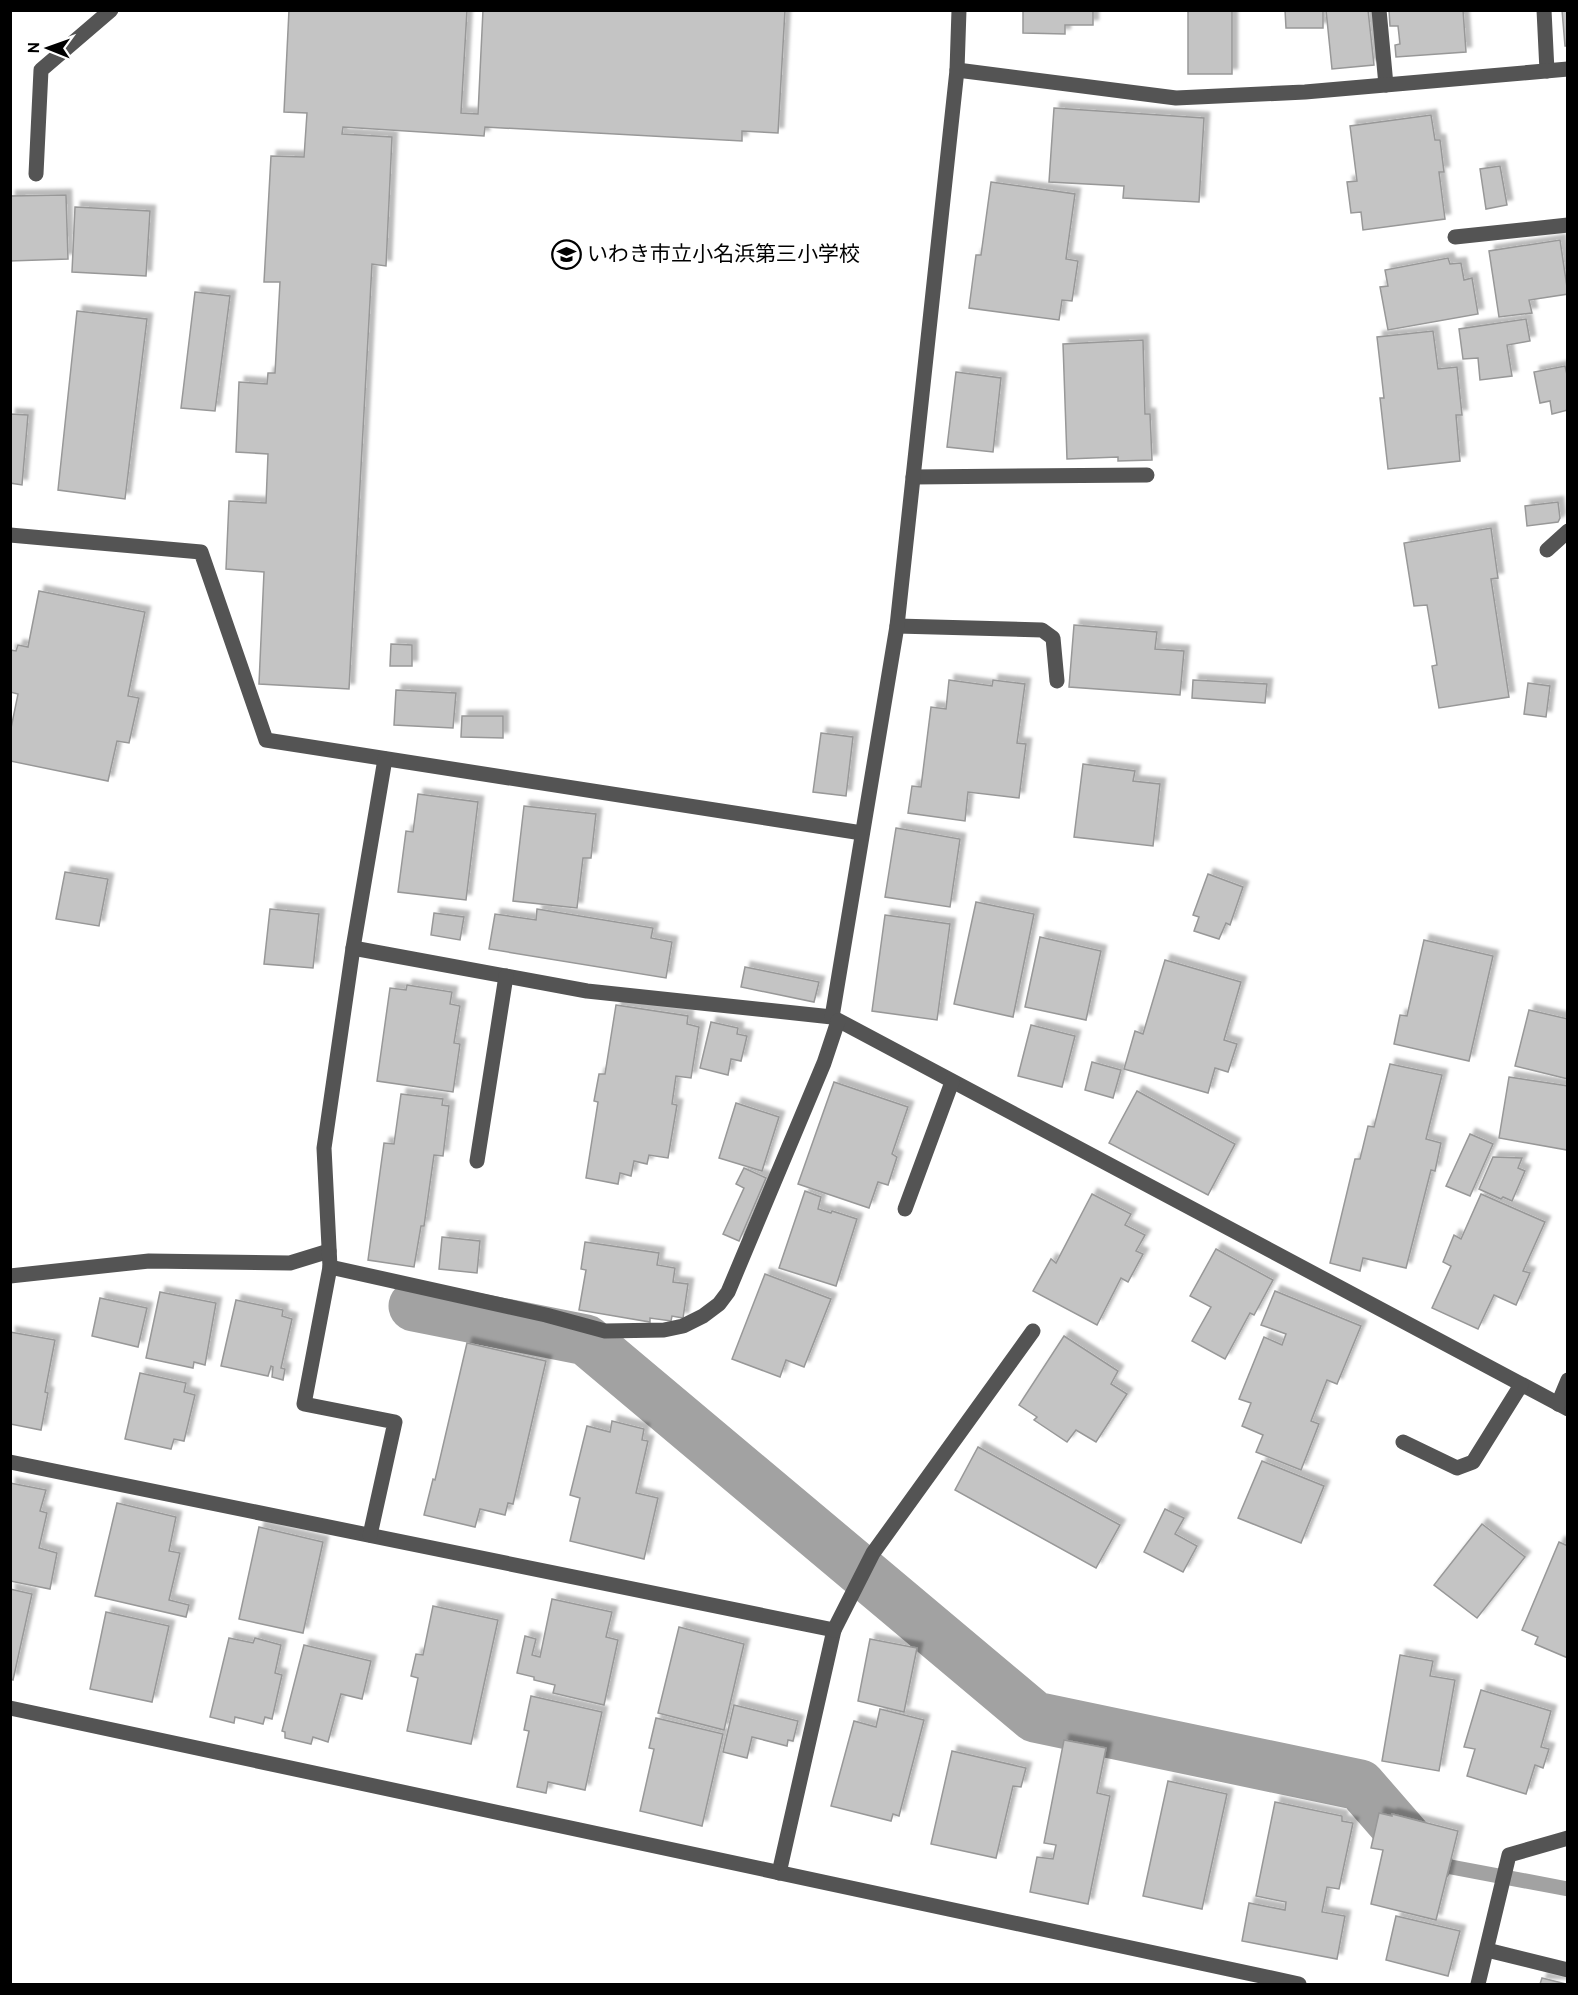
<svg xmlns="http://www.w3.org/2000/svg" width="1578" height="1995" viewBox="0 0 1578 1995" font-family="Overpass,'Noto Sans JP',sans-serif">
<defs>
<filter id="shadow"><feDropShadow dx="5.5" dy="-5.5" stdDeviation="1.5" flood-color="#0004"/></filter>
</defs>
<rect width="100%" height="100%" fill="#fff"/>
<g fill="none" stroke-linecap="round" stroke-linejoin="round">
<!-- stream -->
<polyline stroke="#a2a2a2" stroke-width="15" points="1430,1863 1568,1889"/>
<!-- canal -->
<polyline stroke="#a2a2a2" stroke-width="51" points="414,1306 586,1340 1035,1717 1360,1785 1427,1862"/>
</g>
<!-- building -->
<g fill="#c4c4c4" stroke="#989898" stroke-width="1.5" filter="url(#shadow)">
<polygon points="289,10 467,10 461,113 478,114 483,10 785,10 778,133 742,131 742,141 485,127 484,136 343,127 342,134 392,137 386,266 372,264 349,689 259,684 264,572 226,569 229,501 266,503 268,454 236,452 239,382 267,384 268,373 275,373 280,282 264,282 271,156 304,157 307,113 284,112"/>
<polygon points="1023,10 1093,10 1093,25 1065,25 1065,34 1023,33"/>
<rect x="1188" y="10" width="44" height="64"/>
<polygon points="1285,10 1323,10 1323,28 1286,28"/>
<polygon points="1326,10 1368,10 1374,65 1332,69"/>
<polygon points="1389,10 1463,10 1466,52 1396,57 1395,45 1400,44 1398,26 1390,26"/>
<polygon points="1562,10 1568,10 1568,46 1565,46"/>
<polygon points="1054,108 1204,118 1199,202 1123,198 1124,186 1049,182"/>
<polygon points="1431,115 1435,140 1440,140 1444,172 1439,172 1445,219 1363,230 1361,212 1351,213 1347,182 1357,181 1350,126"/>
<polygon points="1500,166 1507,205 1486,209 1480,169"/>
<polygon points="991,182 1075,194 1066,259 1078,261 1072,301 1062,300 1059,320 969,308 976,255 981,255"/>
<polygon points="66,195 68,259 10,261 10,196"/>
<polygon points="75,207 150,211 146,276 72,272"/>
<polygon points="1560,240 1568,294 1529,300 1532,313 1499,317 1489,251"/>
<polygon points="1448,258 1450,264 1461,263 1464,280 1472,278 1478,314 1388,330 1380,287 1388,286 1385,270"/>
<polygon points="195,292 230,296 215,411 181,408"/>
<polygon points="77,311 147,319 125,499 58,490"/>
<polygon points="1526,319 1530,341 1507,345 1512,376 1480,380 1478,358 1463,359 1459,329"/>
<polygon points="1433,331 1438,369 1457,367 1462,415 1456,415 1460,461 1388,469 1380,398 1384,398 1377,337"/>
<polygon points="1143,340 1145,414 1150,414 1152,460 1118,461 1118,457 1067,459 1063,344"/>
<polygon points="1565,366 1568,379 1568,410 1552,414 1550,401 1540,403 1534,372"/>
<polygon points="956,372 1001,378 993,452 947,447"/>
<polygon points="10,414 28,415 22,485 10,483"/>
<polygon points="1558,502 1560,518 1558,522 1527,526 1525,506"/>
<polygon points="1491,528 1498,578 1491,579 1509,697 1439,708 1432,666 1437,665 1427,605 1414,606 1404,543"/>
<polygon points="39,591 145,612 128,696 139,698 129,743 117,741 108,781 10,761 10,733 18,694 10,692 10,650 16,651 18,645 28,647"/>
<polygon points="1074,625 1157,632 1155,649 1184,651 1180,695 1069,687"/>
<polygon points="391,644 412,645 412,666 390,666"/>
<polygon points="949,680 992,686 993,680 1025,684 1017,743 1026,744 1019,798 968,792 965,821 908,813 912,786 921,787 931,707 946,709"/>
<polygon points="1193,680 1267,684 1265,703 1192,698"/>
<polygon points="1528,683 1550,686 1546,717 1524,714"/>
<polygon points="396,690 456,693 453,728 394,725"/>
<polygon points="462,716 503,716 503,738 461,737"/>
<polygon points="821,733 853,737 846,796 813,792"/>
<polygon points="1083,764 1135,771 1133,781 1160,784 1153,846 1074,837"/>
<polygon points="418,794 478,802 466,900 398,892 406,831 413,832"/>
<polygon points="524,806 596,814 591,858 583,858 577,908 513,901"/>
<polygon points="896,828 960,839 950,907 885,897"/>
<polygon points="65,872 108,879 99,926 56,919"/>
<polygon points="1208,874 1243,887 1230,925 1226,923 1219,939 1194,931 1199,917 1193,915"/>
<polygon points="976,902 1034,914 1013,1017 954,1004"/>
<polygon points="270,909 319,914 313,968 264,964"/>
<polygon points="537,909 653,928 651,938 672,942 666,978 489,949 495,914 536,920"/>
<polygon points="434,913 464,917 460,940 431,935"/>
<polygon points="885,915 950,924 937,1020 872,1011"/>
<polygon points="1040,937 1101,951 1086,1020 1025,1007"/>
<polygon points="1424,940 1493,956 1469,1061 1394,1044 1400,1015 1407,1016"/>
<polygon points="1165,960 1241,982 1224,1040 1237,1044 1228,1072 1215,1068 1208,1093 1124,1069 1135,1031 1143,1034"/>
<polygon points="745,967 819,982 814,1002 741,987"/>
<polygon points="407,985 452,992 450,1004 460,1006 454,1043 460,1044 453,1092 377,1081 390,988 406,990"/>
<polygon points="616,1005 688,1016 687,1024 699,1027 691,1078 676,1076 672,1104 677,1105 668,1158 649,1155 647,1164 634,1161 631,1176 620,1173 618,1184 586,1178 598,1102 594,1101 599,1074 605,1074"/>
<polygon points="1529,1010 1568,1019 1568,1079 1515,1066"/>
<polygon points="711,1022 738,1028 737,1034 747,1036 741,1061 731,1059 728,1075 700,1068"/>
<polygon points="1031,1025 1075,1036 1062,1087 1018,1076"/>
<polygon points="1092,1062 1121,1070 1113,1098 1085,1090"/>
<polygon points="1390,1064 1442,1075 1426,1139 1441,1143 1435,1171 1431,1170 1406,1268 1363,1258 1360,1271 1330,1263 1355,1159 1360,1159 1368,1126 1374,1127"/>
<polygon points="1509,1077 1568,1086 1567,1150 1499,1138"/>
<polygon points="834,1082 908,1107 892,1154 897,1157 888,1185 878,1182 869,1208 798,1184"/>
<polygon points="1137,1091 1235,1144 1208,1195 1109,1143"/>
<polygon points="401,1094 443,1099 442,1105 449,1106 443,1156 434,1155 424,1226 421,1226 414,1267 368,1260 384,1143 394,1144"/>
<polygon points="736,1103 779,1117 762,1171 719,1158"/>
<polygon points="1470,1134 1493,1144 1470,1196 1446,1186"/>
<polygon points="1493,1157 1522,1158 1518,1168 1525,1171 1512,1201 1503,1197 1501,1199 1479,1189"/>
<polygon points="744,1168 766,1178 739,1241 723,1234 744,1188 736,1184"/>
<polygon points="805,1191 821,1197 818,1209 831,1213 832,1211 857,1219 836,1286 779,1268"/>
<polygon points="1092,1194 1131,1214 1125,1225 1145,1235 1136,1251 1143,1254 1128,1282 1121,1278 1097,1325 1033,1291 1051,1259 1056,1263"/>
<polygon points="1481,1194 1545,1222 1523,1271 1530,1273 1516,1305 1494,1295 1478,1329 1432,1308 1451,1266 1443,1262 1454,1235 1461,1239"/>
<polygon points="442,1237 480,1241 477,1273 439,1269"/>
<polygon points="585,1242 659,1253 657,1265 675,1268 673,1282 688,1284 683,1318 672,1316 671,1321 650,1318 650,1322 579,1310 586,1270 581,1269"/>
<polygon points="1216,1249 1273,1280 1254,1315 1250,1313 1225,1359 1192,1341 1211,1307 1190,1296"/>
<polygon points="765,1274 831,1299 804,1367 786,1360 780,1377 732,1359"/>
<polygon points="1275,1291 1361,1326 1337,1384 1327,1380 1311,1421 1319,1424 1301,1470 1256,1452 1263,1435 1242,1426 1251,1403 1239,1399 1264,1337 1282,1345 1286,1334 1261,1325"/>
<polygon points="160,1292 216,1303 205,1365 194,1362 193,1368 146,1358"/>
<polygon points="100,1298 147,1308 138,1347 92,1336"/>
<polygon points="236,1300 283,1310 282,1316 292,1319 281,1368 285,1369 283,1380 272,1377 273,1367 271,1366 268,1376 221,1366"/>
<polygon points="10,1332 55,1340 45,1392 48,1393 41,1430 10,1424"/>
<polygon points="1064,1336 1118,1371 1111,1384 1127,1394 1096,1442 1076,1430 1067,1442 1034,1420 1037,1417 1019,1405"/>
<polygon points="467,1343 546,1361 513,1504 508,1503 505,1515 480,1509 475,1527 424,1515 433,1479 435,1480"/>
<polygon points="140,1373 186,1383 184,1392 195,1395 184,1441 174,1439 171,1449 125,1439"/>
<polygon points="612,1421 644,1429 642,1440 648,1441 636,1493 658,1498 644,1559 570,1541 580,1498 570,1495 587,1426 610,1432"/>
<polygon points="978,1447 1120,1525 1096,1568 955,1490"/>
<polygon points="1262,1461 1324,1486 1301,1543 1238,1518"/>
<polygon points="10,1483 46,1490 40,1511 47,1513 39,1548 57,1553 50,1589 10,1581"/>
<polygon points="117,1503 176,1517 169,1551 180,1553 169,1600 189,1605 186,1617 95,1596"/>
<polygon points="1165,1509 1184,1518 1175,1534 1197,1546 1183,1572 1144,1552"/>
<polygon points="1482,1524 1525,1557 1477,1618 1434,1585"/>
<polygon points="259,1527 323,1542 303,1633 239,1619"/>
<polygon points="1559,1542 1568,1546 1568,1658 1535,1644 1538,1637 1522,1630"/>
<polygon points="10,1589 32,1594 13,1680 10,1679"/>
<polygon points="552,1599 612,1612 606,1637 618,1640 604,1705 553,1693 555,1685 534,1680 534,1677 517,1673 525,1636 536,1639 532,1655 540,1657"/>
<polygon points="433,1606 498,1620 471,1744 407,1731 418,1678 411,1676 416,1654 423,1655"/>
<polygon points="106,1612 169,1626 152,1702 90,1689"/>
<polygon points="679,1627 744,1644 724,1730 658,1713"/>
<polygon points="229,1638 253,1643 255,1638 281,1645 275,1673 282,1675 272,1719 265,1717 263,1724 235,1717 234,1723 210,1717"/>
<polygon points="870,1639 917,1648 904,1712 858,1701"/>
<polygon points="304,1645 371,1661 362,1699 341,1694 328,1742 313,1737 311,1744 285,1738 285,1732 282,1731"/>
<polygon points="1400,1655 1433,1661 1430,1676 1455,1680 1439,1771 1382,1761"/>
<polygon points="1481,1690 1551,1711 1541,1747 1549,1749 1543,1768 1535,1765 1526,1794 1467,1776 1475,1749 1464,1747"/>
<polygon points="531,1696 602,1712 585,1790 548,1782 546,1793 517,1787 529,1731 524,1730"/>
<polygon points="734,1705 798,1721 793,1741 788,1740 787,1746 752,1737 747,1758 723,1752"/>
<polygon points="880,1709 924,1720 899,1816 893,1814 891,1821 831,1806 854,1721 876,1727"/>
<polygon points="656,1718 723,1734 702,1826 640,1811 654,1749 649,1748"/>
<polygon points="1064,1740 1106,1748 1097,1793 1110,1796 1088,1904 1030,1892 1037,1857 1053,1859 1056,1845 1044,1843"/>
<polygon points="952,1751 1026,1768 1021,1787 1013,1786 996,1858 931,1844"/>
<polygon points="1168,1781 1227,1794 1202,1909 1143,1896"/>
<polygon points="1275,1802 1342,1816 1342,1821 1353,1823 1339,1889 1327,1887 1322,1912 1345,1916 1337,1959 1242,1941 1249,1903 1285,1910 1286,1902 1256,1896"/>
<polygon points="1379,1813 1392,1816 1392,1814 1458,1831 1436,1920 1371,1904 1383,1850 1371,1848"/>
<polygon points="1396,1916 1460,1931 1448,1976 1386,1960"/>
<polygon points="1542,1978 1566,1984 1540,1984"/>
</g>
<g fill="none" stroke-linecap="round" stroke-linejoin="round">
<!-- minor -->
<g stroke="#545454" stroke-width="15">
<polyline points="1379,10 1386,85"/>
<polyline points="1544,10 1547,71"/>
<polyline points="957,70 1176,98 1305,92 1568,69"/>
<polyline points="36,174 41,70 111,10"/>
<polyline points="1455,237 1568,225"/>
<polyline points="913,477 1147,475"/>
<polyline points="10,535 201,552 266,740 862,833"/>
<polyline points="1547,550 1568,531"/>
<polyline points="897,626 1042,630 1053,638 1057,681"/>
<polyline points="353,948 587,991 832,1017 1568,1409"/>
<polyline points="832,1017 897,626 957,70 959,10"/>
<polyline points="477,1161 506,976"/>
<polyline points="905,1209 952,1082"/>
<polyline points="330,1267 546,1315 605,1331 664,1330 683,1326 703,1316 719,1304 728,1292 824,1063 838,1021"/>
<polyline points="10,1276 149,1261 290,1263 329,1251"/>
<polyline points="1558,1404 1568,1380"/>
<polyline points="1403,1442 1457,1468 1473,1462 1521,1385"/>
<polyline points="10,1462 834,1630 779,1873"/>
<polyline points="370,1535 395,1422 304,1404 330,1267 324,1148 353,948 385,759"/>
<polyline points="834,1630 873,1553 1033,1331"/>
<polyline points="10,1708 1299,1984"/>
<polyline points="1487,1950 1568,1970"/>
<polyline points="1478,1984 1509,1855 1568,1838"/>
</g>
</g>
<!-- icons -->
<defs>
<symbol id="school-ring" viewBox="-11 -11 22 22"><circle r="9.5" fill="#fff" stroke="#000" stroke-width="1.5"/><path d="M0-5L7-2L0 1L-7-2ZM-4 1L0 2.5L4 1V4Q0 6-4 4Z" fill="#000"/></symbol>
</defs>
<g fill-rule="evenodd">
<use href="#school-ring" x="550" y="238" width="33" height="33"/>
</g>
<g text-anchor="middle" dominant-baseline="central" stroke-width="4.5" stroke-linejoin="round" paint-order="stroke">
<!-- poi labels -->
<g font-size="21" fill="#000" stroke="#fff" text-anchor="start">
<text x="587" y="255">いわき市立小名浜第三小学校</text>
</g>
</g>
<!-- border -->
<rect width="1578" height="1995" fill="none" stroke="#000000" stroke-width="24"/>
<!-- north arrow -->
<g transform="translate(48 48) rotate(271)" stroke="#ffffff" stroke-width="4.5" paint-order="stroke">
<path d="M0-4.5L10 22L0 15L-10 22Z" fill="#000000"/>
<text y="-9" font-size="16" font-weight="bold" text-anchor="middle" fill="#000000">N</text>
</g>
</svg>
